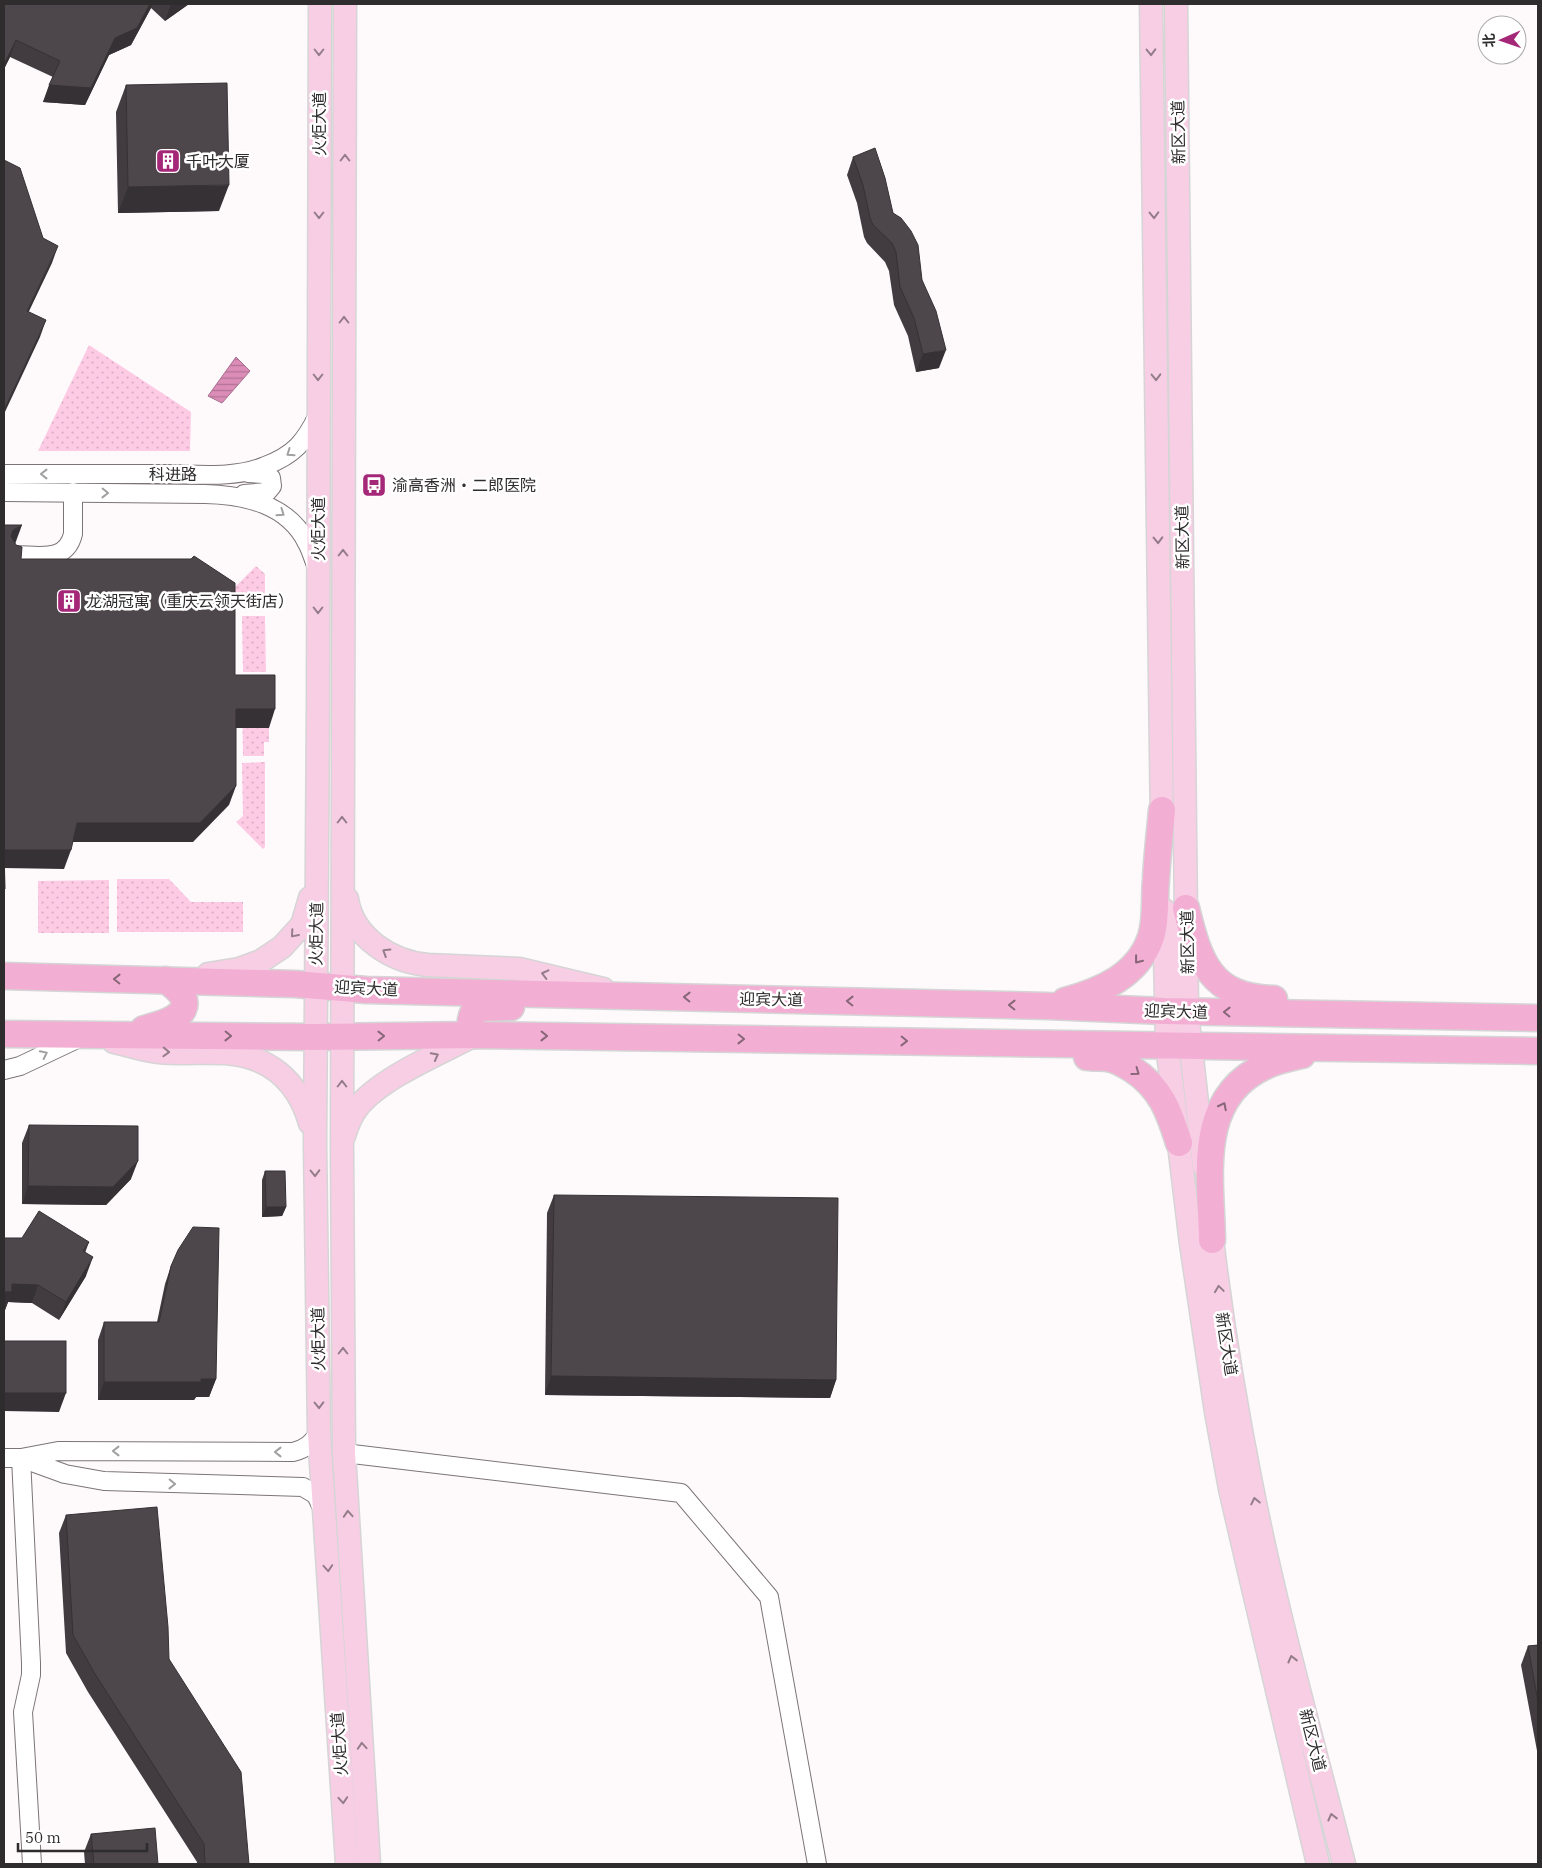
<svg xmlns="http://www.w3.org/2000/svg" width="1542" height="1868" viewBox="0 0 1542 1868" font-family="'IBM Plex Serif','Noto Sans SC',serif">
<defs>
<pattern id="grass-dots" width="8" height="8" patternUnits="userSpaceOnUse" patternTransform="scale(1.25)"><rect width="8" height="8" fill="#fecbe5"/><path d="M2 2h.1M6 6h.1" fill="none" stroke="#daaec5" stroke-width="1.8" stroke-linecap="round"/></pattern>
<pattern id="water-rules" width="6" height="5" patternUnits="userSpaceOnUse" patternTransform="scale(1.25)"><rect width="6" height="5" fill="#db8cb7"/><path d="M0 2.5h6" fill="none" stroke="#b27395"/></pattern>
</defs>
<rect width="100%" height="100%" fill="#fefafc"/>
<!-- grass -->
<g fill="url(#grass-dots)">
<polygon points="89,345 191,412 190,451 38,451"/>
<polygon points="256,566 265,574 265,608 242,608 242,600 232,590"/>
<polygon points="242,616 265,616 266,672 243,672"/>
<polygon points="242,694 269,728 269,742 264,742 264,756 243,756"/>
<polygon points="265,762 265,847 263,849 236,822 243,816 242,763"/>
<polygon points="117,879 169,879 191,902 243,902 243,932 117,932"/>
<polygon points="109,880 109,933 38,933 38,881"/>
</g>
<!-- water -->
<polygon fill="url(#water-rules)" stroke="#a76f8e" points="236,357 250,371 222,403 208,396"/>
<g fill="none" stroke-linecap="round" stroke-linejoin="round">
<defs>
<g id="minor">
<path d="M4,474c53,0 106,0 160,0 33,0 70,5 101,-8 29,-11 40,-24 53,-51"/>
<path d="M4,492l201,2c40,1 83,10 102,49 4,7 6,15 9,22"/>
<polyline points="244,494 267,492 272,486 271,478 263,474 248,473"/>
<path d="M15,555c24,0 51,8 58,-21v-42"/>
<polyline points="4,1070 20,1066 79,1038"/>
<path d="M319,1433c-7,10 -13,16 -26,19l-235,-1 -37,7 44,16 39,7 199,6 13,8 7,15"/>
<polyline points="344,1453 681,1493 769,1597 817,1864"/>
<polyline points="4,1458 21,1458 31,1663 31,1675 23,1712 32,1864"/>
</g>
<g id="major">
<polyline points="320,4 318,707 315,1144 319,1433 347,1864"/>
<polyline points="345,4 342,1146 344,1453 369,1864"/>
<polyline points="1151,4 1162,828"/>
<polyline points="1176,4 1187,1012 1204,1166"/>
<path d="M347,899c6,39 45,63 81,66l91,4 84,20"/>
<polyline points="1164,910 1167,1045 1191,1244 1216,1412 1230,1489 1249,1571 1318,1864"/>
<polyline points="208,974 239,969 261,961 282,947 302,925 310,898"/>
<path d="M114,1042c15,3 30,9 45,10 22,2 44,0 66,1 44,3 73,28 85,70"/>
<path d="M344,1136c3,-10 7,-20 13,-28 23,-30 84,-55 118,-73"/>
<path d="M1210,1222c10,88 24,175 41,261 25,128 61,255 93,381"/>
</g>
<g id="highway">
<path d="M1186,908c13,54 25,90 88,91"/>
<polyline points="4,976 295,984 366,990 1047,1006 1165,1011 1538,1018"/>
<path d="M1065,1001c36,-10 73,-25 86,-64 6,-18 3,-39 5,-57 1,-23 4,-47 6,-70"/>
<path d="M144,1029c13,-4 48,-11 39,-32 -3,-7 -12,-13 -17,-17"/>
<polyline points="4,1034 315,1037 475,1035 1538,1051"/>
<path d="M475,1035c-5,-9 -6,-14 -1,-24l7,-3 30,-1"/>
<path d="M1087,1057c6,1 13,0 20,1 9,1 17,6 25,11 29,19 37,42 47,74"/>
<path d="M1212,1240c-1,-63 -17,-142 53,-174 12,-6 25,-8 37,-11"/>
</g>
</defs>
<!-- minor casing -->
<use href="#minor" stroke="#7c7478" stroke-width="20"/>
<!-- major casing -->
<use href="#major" stroke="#d5d5d5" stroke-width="25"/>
<!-- highway casing -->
<use href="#highway" stroke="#d5d5d5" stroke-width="29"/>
<!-- minor -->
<use href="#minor" stroke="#fff" stroke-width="18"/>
<!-- major -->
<use href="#major" stroke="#f8cee5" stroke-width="22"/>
<!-- highway -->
<use href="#highway" stroke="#f3aed3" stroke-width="26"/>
</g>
<!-- wall -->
<g fill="#423c40">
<polygon points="4,4 189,4 165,21 151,8 131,45 109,55 85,105 43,102 53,77 10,57 4,69"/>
<polygon points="126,85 219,211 118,213 116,112"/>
<polygon points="853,157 893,213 922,280 939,368 916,372 908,336 894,305 889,271 885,262 867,243 864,237 857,203 847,175"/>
<polygon points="29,1125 131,1179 106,1205 22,1204 22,1143"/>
<polygon points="265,1171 286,1207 282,1216 262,1217 262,1180"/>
<polygon points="554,1195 836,1380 830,1398 545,1395 547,1213"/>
<polygon points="4,1238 89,1242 85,1253 86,1276 59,1320 32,1303 8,1302 5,1310 4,1310"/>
<polygon points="171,1266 216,1379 209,1397 196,1397 194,1400 98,1400 98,1340 104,1322 157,1322 165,1284"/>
<polygon points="66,1515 169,1659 249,1864 197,1864 197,1862 88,1692 66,1653 59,1533"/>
<polygon points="1538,1645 1538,1756 1521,1665 1528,1646"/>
<polygon points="91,1834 158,1864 85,1864 84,1852"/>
</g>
<!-- shaded-wall -->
<g fill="#363134">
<polygon points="150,4 152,4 151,8 131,45 109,55 85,105 43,102 49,85 115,38"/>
<polygon points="171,4 189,4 165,21"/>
<polygon points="16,40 10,57 4,69 4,65"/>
<polygon points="229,185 219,211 118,213 128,187"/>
<polygon points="58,246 52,263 21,328 27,311"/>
<polygon points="46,320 40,337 4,414 4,410"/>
<polygon points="946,350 939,368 916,372 923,354"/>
<polygon points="22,525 15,544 6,549 13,530"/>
<polygon points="236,709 275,709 269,728 229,728"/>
<polygon points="236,786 229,805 193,842 71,842 77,823"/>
<polygon points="4,850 71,850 64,869 4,868"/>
<polygon points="138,1161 131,1179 106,1205 22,1204 28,1186"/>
<polygon points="266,1207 286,1207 282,1216 262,1217"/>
<polygon points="93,1257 86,1276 59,1320 66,1302"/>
<polygon points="12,1284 38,1285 32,1303 8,1302 5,1310 4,1310 4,1292"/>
<polygon points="551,1376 836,1380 830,1398 545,1395"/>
<polygon points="201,1379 216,1379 209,1397 196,1397 194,1400 98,1400 104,1382"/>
<polygon points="4,1393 66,1393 59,1412 4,1411"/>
</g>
<!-- building -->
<g fill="#4d464a" stroke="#363134">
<polygon points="4,4 150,4 137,28 115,38 91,88 49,85 60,61 16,40 4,65"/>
<polygon points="227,83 229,185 128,187 126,85"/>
<polygon points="875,148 885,178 893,213 901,218 911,231 918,245 922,280 936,311 946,350 923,354 914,318 900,287 896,252 892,243 873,225 870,218 863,185 853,157"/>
<polygon points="4,160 20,168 43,238 58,246 27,311 46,320 4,410"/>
<polygon points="4,525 22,525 13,530 11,536 16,545 22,547 21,559 191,559 194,556 235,583 235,675 275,675 275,709 236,709 236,786 200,823 77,823 71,850 4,850 5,889 4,889"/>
<polygon points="29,1125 138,1126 138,1161 113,1187 28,1186"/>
<polygon points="265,1171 285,1171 286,1207 266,1207"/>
<polygon points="554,1195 838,1198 836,1380 551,1376"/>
<polygon points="39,1211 89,1242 83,1251 93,1257 66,1302 38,1285 12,1284 12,1292 4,1292 4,1238 22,1238"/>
<polygon points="193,1227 219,1228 216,1379 201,1379 201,1382 104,1382 104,1322 159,1322 171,1266 178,1250"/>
<rect x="4" y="1341" width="62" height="52"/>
<polygon points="157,1507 168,1627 169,1659 241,1772 249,1864 205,1864 204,1844 95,1674 73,1635 66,1515"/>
<polygon points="1538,1645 1538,1702 1528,1646"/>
<polygon points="155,1828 158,1864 94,1864 91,1834"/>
</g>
<!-- one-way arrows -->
<defs><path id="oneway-chevron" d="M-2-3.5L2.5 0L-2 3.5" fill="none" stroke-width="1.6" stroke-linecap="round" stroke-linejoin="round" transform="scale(1.25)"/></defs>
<g stroke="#947d89">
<use href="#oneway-chevron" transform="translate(319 52) rotate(90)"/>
<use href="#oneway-chevron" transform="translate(1151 52) rotate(89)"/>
<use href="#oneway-chevron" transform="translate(345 158) rotate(-90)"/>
<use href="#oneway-chevron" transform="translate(319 215) rotate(90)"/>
<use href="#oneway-chevron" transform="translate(1154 215) rotate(89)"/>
<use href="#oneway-chevron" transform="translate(344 320) rotate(-90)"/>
<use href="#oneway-chevron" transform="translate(318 377) rotate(90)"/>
<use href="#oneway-chevron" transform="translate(1156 377) rotate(89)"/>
<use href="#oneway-chevron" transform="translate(1158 540) rotate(89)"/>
<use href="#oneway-chevron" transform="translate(343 553) rotate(-90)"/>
<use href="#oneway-chevron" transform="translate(318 610) rotate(90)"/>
<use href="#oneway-chevron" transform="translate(342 820) rotate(-90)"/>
<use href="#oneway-chevron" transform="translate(294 934) rotate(131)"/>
<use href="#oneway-chevron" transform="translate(386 952) rotate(-148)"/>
<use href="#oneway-chevron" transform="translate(545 974) rotate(-166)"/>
<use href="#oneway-chevron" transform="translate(166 1052) rotate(2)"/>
<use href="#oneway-chevron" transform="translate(435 1056) rotate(-28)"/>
<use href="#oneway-chevron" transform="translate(342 1084) rotate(-90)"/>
<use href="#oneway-chevron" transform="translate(315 1173) rotate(89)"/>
<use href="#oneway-chevron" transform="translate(1219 1289) rotate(-98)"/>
<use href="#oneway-chevron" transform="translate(343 1351) rotate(-90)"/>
<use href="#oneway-chevron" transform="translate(319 1405) rotate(89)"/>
<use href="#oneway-chevron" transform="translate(1255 1501) rotate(-102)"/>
<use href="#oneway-chevron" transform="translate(348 1514) rotate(-94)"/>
<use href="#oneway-chevron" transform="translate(328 1568) rotate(86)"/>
<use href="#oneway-chevron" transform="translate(1292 1659) rotate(-104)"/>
<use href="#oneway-chevron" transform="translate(362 1746) rotate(-94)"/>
<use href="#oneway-chevron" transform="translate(343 1800) rotate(86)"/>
<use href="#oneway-chevron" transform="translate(1332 1817) rotate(-104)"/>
</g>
<g stroke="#a1a0a0">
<use href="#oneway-chevron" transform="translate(290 453) rotate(145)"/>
<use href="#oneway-chevron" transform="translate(44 474) rotate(180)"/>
<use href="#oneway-chevron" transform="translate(105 493) rotate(1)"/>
<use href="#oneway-chevron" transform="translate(281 513) rotate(35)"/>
<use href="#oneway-chevron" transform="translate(44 1054) rotate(-26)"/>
<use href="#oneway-chevron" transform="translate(116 1451) rotate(-180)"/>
<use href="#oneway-chevron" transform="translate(278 1452) rotate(-180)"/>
<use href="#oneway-chevron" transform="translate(172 1484) rotate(1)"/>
</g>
<g stroke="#876678">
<use href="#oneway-chevron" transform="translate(1138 960) rotate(128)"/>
<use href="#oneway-chevron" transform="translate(117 979) rotate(-179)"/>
<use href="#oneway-chevron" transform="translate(687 997) rotate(-179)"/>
<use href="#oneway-chevron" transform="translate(850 1001) rotate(-179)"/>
<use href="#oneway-chevron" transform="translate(1012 1005) rotate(-179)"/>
<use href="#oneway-chevron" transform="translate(1227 1012) rotate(-179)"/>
<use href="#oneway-chevron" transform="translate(228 1036) rotate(1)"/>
<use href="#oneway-chevron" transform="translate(381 1036) rotate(-1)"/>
<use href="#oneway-chevron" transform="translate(544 1036) rotate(1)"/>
<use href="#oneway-chevron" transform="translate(741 1039) rotate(1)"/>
<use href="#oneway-chevron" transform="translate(904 1041) rotate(1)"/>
<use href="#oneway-chevron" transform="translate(1136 1072) rotate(36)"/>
<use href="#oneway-chevron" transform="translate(1223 1106) rotate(-63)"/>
</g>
<!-- icons -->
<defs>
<symbol id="building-square" viewBox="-11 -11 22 22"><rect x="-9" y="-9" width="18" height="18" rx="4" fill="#a52778" stroke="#fff"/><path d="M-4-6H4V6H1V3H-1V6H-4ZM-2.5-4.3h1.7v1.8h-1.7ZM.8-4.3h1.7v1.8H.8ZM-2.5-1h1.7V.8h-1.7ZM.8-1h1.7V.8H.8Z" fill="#fff"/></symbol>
<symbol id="bus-square" viewBox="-11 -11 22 22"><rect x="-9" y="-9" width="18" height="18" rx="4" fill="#a52778" stroke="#fff"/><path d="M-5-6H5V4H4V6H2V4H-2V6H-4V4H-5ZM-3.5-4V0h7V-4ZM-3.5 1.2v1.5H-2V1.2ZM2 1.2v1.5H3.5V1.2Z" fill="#fff"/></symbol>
</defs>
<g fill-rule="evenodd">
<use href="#building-square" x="154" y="147" width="28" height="28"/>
<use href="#bus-square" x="360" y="471" width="28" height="28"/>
<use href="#building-square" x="55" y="587" width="28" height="28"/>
</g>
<g text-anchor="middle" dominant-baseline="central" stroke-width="5" stroke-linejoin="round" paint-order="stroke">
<!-- street labels -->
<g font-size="16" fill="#2f2c2d" stroke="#fff">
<text transform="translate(319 124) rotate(-90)">火炬大道</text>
<text transform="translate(1178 132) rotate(-91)">新区大道</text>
<text x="173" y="474">科进路</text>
<text transform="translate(318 529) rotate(-90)">火炬大道</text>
<text transform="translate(1182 537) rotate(-91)">新区大道</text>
<text transform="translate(316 934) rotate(-89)">火炬大道</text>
<text transform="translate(1187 942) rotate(-91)">新区大道</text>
<text transform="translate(366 988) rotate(3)">迎宾大道</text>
<text transform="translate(771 999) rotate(1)">迎宾大道</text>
<text transform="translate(1176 1011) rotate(2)">迎宾大道</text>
<text transform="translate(318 1339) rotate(-91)">火炬大道</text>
<text transform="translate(1227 1344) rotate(81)">新区大道</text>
<text transform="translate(1313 1740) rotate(76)">新区大道</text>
<text transform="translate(339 1744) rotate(-94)">火炬大道</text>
</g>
<!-- poi labels -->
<g font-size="16" fill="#2f2c2d" stroke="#fff" text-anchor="start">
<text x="186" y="161">千叶大厦</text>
<text x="392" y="485">渝高香洲‧二郎医院</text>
<text x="86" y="601">龙湖冠寓（重庆云领天街店）</text>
</g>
</g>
<!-- border -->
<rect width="1542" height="1868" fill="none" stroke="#2f2c2d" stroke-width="10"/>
<!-- north arrow -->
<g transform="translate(1502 40) rotate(268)"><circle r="24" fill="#ffffff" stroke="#acabab"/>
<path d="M0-4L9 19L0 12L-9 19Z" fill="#a52778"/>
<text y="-8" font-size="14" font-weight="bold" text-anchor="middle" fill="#2f2c2d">北</text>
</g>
<!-- scale -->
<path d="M18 1843v8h129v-8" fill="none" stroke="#2f2c2d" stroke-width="2.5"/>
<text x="25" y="1843" font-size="15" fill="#2f2c2d" stroke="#ffffff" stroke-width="4" paint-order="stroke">50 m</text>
</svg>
